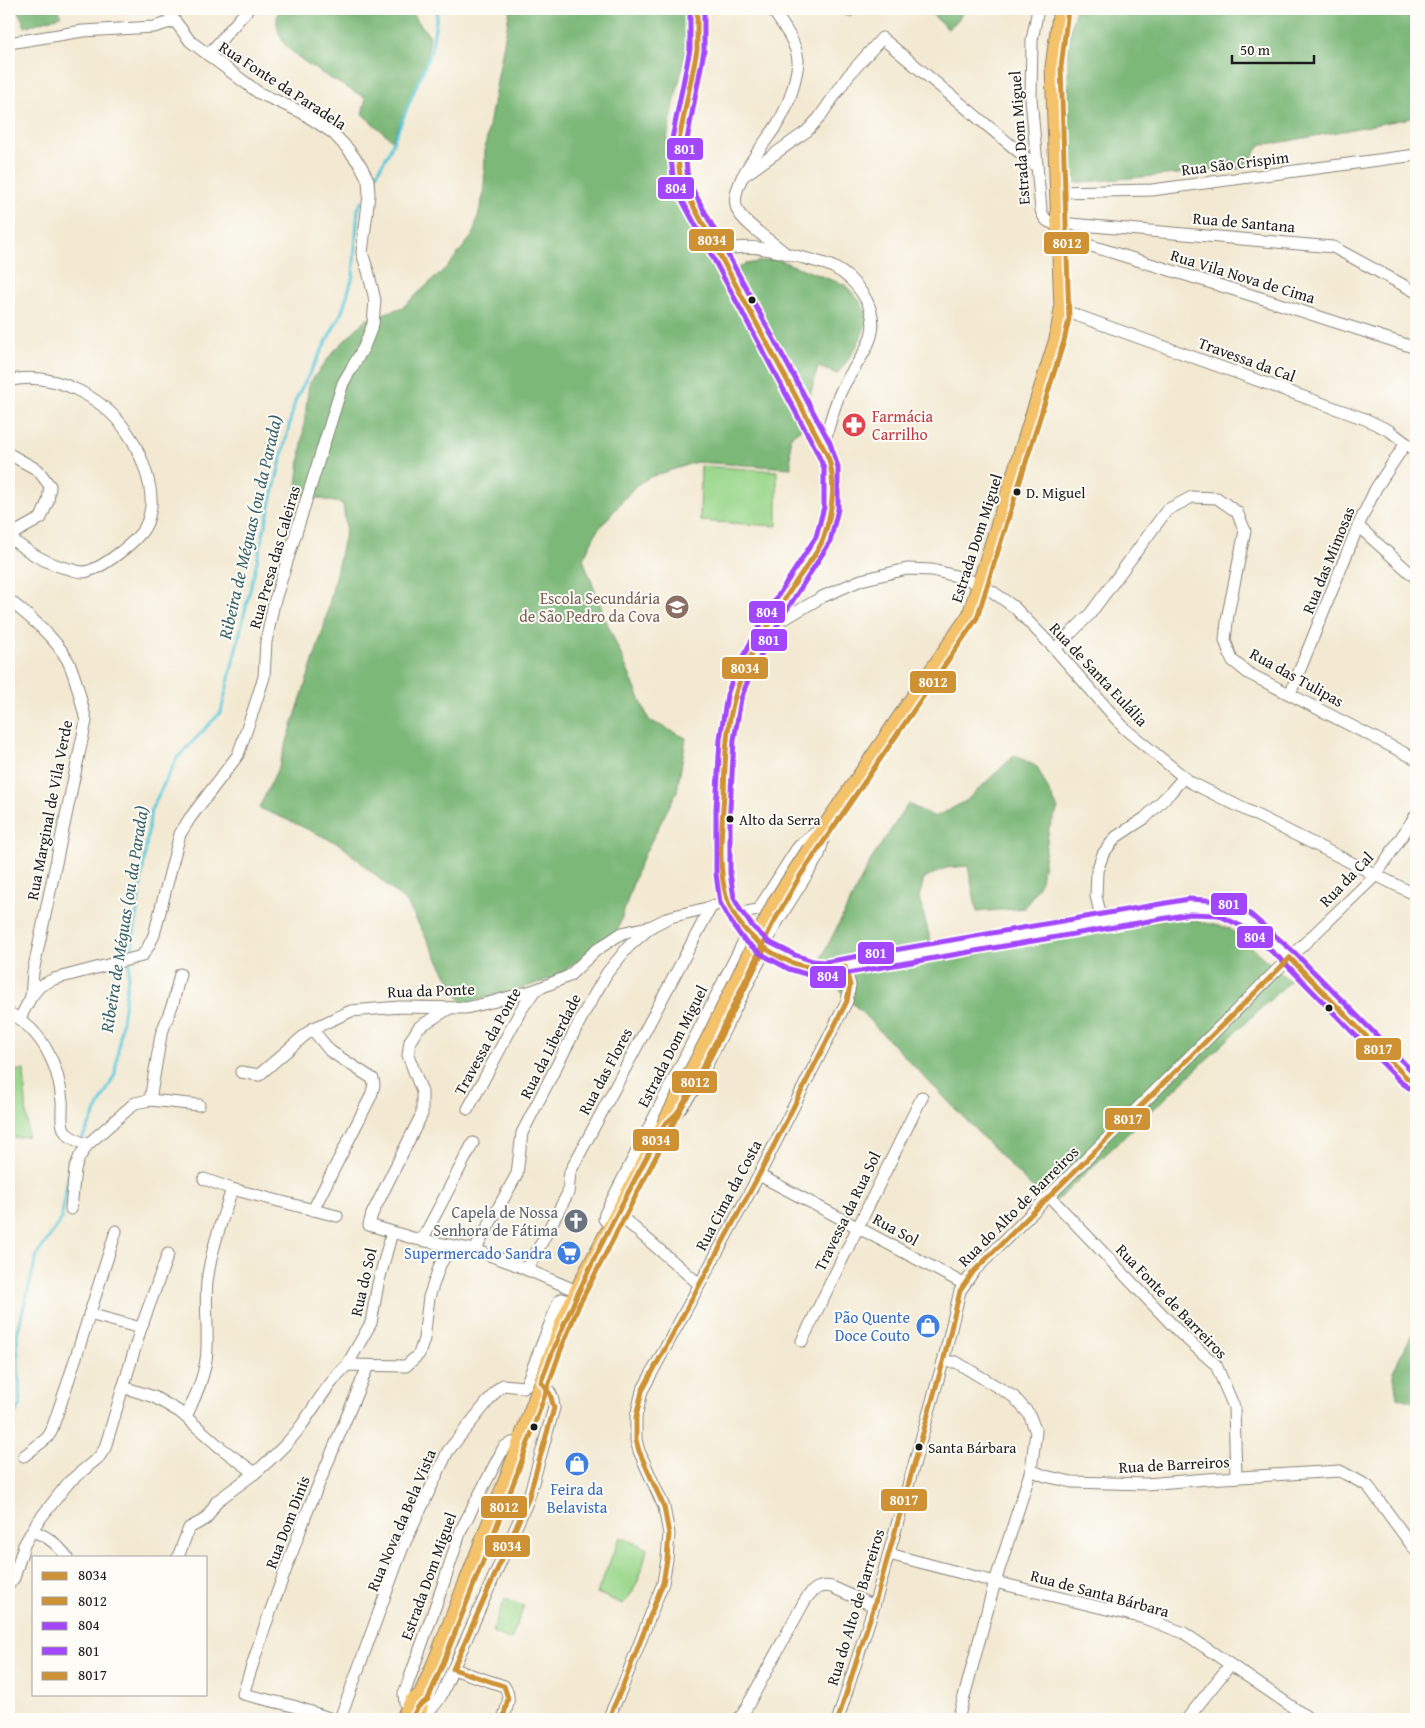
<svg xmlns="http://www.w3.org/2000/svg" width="1425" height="1728" viewBox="0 0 1425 1728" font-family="'Gentium Book Plus',serif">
<rect width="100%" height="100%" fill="#fdfcf7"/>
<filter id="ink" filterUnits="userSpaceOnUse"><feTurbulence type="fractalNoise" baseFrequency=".02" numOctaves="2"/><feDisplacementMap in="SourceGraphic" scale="10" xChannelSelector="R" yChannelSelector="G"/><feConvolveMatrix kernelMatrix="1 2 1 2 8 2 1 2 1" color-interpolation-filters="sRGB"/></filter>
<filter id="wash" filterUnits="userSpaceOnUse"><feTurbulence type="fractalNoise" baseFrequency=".0096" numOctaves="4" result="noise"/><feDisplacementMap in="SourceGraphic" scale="20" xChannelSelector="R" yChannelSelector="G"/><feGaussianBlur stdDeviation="1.12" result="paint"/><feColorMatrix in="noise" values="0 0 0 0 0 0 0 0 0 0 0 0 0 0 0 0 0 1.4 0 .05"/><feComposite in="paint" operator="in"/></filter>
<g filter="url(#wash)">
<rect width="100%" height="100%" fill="#f3e9d2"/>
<!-- green -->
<g fill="#9bd88d" stroke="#5c7a54">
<polygon points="701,466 777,471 777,526 700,521"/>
<polygon points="24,1070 28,1136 9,1138 9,1071"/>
<path d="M620,1537l27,11c-4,21 -9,40 -24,56l-26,-11z"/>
<polygon points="505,1599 524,1606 511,1640 492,1632"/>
</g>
<!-- forest -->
<g fill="#7cb878" stroke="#4c6a4a">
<polygon points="18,9 58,9 61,16 25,27"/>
<path d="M280,9h128l22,27 -4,28 -15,35 -19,41 -30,-26 4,-16c-27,-15 -56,-29 -78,-50 -9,-9 -15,-29 -8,-39z"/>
<path d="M510,9h177l4,22 -14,59 -13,63 4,18 10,30 42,78 26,-15 30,-5 69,26 14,15 9,16c-7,26 -14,37 -31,58l-19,-7 -17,62 -11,8 1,31 -95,-6 -46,15 -15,9 -38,45 -14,28 25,66 41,95 37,18 -9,53 -38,74 -22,67 -31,21 -27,23 -54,18 -43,9 -55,-100 -66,-58 -51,-24 -31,-13 20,-42 45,-139 22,-98 -3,-25 -47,-11 13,-109 24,-32 32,-32 38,-13 45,-41 25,-31 11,-42 1,-45z"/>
<polygon points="926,9 966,9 957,21 948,29"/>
<polygon points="1076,9 1416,9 1416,117 1278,143 1261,144 1245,168 1073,183 1069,150 1068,60 1069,34"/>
<polygon points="1015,755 1037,767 1058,809 1049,828 1041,881 1025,908 977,912 968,866 946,868 924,878 919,898 936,960 1176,917 1229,928 1290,981 1054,1203 1037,1193 839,989 822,957 871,860 908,804 935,817 966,801"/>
<polygon points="1411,1336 1416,1337 1416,1403 1397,1397 1393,1371"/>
</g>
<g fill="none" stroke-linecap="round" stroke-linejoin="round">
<!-- stream -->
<g stroke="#5fc9db" stroke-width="3">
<polyline points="375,177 389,152 431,51 438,9"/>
<polyline points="131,956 151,810 177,758 221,712 295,401 342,312 353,276 358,209 362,201"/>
<polyline points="82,1139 115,1074 130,962"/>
<polyline points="9,1423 20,1406 17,1334 37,1255 61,1220 71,1161 79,1145"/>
</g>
</g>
</g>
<g filter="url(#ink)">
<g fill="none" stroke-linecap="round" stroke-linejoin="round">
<defs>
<g id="minor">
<polyline points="697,9 697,50 677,150 681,183 823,447 831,467 831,508 823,540 775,615 743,672 734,697 727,739 723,809 723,874 727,900 735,915 748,933 765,948 792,962 811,968 825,970 1190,906 1220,908 1245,920 1268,938 1290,958 1407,1078 1416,1084"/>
<path d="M772,9c10,15 24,32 26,51 0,5 -1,10 -2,15 -3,15 -8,30 -15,43 -12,22 -54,66 -44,91 5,14 36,33 48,44"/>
<polyline points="847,9 849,11"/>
<path d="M1038,9l-6,31 -1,58 10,112c3,10 7,13 18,15"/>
<polyline points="9,43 83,31 154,27 174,21"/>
<polyline points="208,55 248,9"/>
<polyline points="742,177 807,131 819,118 848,76 882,38 1037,167"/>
<polyline points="1057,192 1152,190 1416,155"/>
<polyline points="1059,223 1333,247 1416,292"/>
<polyline points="1059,236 1264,299 1416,348"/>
<path d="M718,253c26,-13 60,-1 86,5 10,3 20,5 29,9 22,11 44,39 39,65 -4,20 -21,38 -30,57 -9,18 -13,38 -19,58"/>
<polyline points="1062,310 1365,419 1390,431 1416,451"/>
<polyline points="9,454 38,470 50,486 48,501 41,518 9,536"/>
<polyline points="1358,526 1416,578"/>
<path d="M9,537c19,15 36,26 60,32 4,1 10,3 14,3 17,-1 56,-32 63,-47 3,-6 6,-20 5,-26 0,-14 -5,-28 -10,-41 -3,-6 -6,-14 -10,-20 -24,-39 -74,-67 -120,-58"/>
<path d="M9,600c21,17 46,37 59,61 9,18 13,40 18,60l-53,251 -2,25 -11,21"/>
<polyline points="775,615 786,618 822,597 861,580 907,569 932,570 964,578 981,585 993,592 1014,607 1055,649 1125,729 1190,782 1416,895"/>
<polyline points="1055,649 1090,614 1167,510 1192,497 1217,498 1237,512 1245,531 1228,614 1225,640 1232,660 1248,673 1416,759"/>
<polyline points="1290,694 1358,526 1376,488 1406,443"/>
<polyline points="733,910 741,913 758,910 796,850 801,844 820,829"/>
<polyline points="1102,921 1096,896 1097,871 1103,854 1116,837 1145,818 1170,793 1184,777"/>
<polyline points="31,997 40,986 54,979 142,956 148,947 154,935 180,834 190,818 238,755 253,711 264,677 266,642 274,603 343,383 364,347 373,324 375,300 368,271 362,253 369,195 368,180 361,166 348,149 333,133 301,112 259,93 190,41 166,9"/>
<polyline points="450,1008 419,1027 410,1041 408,1055 422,1092 422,1114 372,1214 369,1225 416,1239 475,1250 509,1262 577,1291"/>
<path d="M9,1013c33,17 50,52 53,88 1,11 -3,24 5,33 5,5 14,8 20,11"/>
<polyline points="312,1029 330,1051 373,1079 374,1085 371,1096 313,1210"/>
<polyline points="241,1072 259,1075 312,1029 351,1011 400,1007 466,1008 492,1002 535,990 569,976 595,951 622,933 652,926"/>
<polyline points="150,1100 161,1035 173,1003 180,974"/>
<polyline points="468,1109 521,1010 535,990"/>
<polyline points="671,1119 676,1114 694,1090 760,960 774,927 819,855 825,833"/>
<polyline points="759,1175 964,1284"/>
<polyline points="204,1179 232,1189 337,1216"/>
<polyline points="1049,1196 1181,1334 1216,1365 1234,1407 1236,1477"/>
<polyline points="71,1209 75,1169 79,1158 87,1145 135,1103 150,1100 199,1105"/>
<polyline points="618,1214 699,1284"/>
<polyline points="611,1227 604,1219 605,1214 748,933"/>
<polyline points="422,1240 473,1143"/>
<polyline points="475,1250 517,1174 522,1133 584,1013 607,973 629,946 652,926 670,917 711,907"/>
<polyline points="527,1270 568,1193 570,1172 711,907 727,900"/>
<polyline points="89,1314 141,1328"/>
<polyline points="802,1341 922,1097"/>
<polyline points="943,1362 956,1362 1014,1397 1029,1414 1036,1432 1031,1470 995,1582 958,1719"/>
<polyline points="347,1365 371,1323 378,1284 392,1232"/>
<polyline points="123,1388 141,1328 168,1254"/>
<path d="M186,1417c10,-22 21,-45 21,-70 1,-21 -2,-43 0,-65 4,-32 15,-62 25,-93"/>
<polyline points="24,1456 47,1438 51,1432 68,1382 116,1231"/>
<polyline points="1031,1470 1045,1476 1072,1482 1146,1484 1207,1479 1340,1471 1368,1486 1416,1551"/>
<path d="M32,1531c16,5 25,13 35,26"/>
<polyline points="889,1554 995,1582 1144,1618 1184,1633 1310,1719"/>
<polyline points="178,1557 189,1528 206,1519 217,1501 255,1473"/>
<path d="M9,1584l5,-6 10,-33 12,-21 33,-42 30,-25 6,-9 18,-61 31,10 26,15 41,36 34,25c16,-14 33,-29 46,-47 15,-21 27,-43 46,-61l59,1 13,-12 5,-15 5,-42 11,-32 11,-19"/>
<path d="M453,1669l51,17c8,11 3,21 -1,33"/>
<polyline points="408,1709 405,1703 404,1694 444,1582 461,1530 504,1447 512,1443 520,1442"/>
<path d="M417,1715c12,-4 18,-8 24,-19l87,-196 26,-92c-1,-12 -4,-18 -13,-26"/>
<polyline points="332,1719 293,1706 243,1694 265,1626 305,1517 368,1366"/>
<polyline points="340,1719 402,1549 448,1451 497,1390 503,1385 523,1387 526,1385 559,1301 562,1299 572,1302"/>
<polyline points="608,1719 622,1688 663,1583 667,1559 669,1534 664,1507 639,1451 636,1440 636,1417 642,1391 759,1175 847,1001 850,985 845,967"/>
<path d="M738,1719l5,-5 61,-112c7,-11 14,-18 28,-15l42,19"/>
<polyline points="838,1719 874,1606 943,1362 960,1291 973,1272 1044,1201 1281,966 1376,875 1416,815"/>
<polyline points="1187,1719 1230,1665"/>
</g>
<g id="major">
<polyline points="810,849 970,615 1057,339 1062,310 1053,67 1061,9"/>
<polyline points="403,1719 412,1702 421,1695 435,1663 510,1471 562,1325 578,1289 664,1125"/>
<polyline points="416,1719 420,1708 421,1695"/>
</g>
</defs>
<!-- minor casing -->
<use href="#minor" stroke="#888277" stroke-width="13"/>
<!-- major casing -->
<use href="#major" stroke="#888277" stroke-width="17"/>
<!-- minor -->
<use href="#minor" stroke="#fff" stroke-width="11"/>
<!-- major -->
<use href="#major" stroke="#f4c26a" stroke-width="15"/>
<defs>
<polyline id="major-bridge" points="664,1125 708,1040 776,901 810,849"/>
</defs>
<!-- major-bridge casing -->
<use href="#major-bridge" stroke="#888277" stroke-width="17" stroke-linecap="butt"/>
<!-- major-bridge -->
<use href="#major-bridge" stroke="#f4c26a" stroke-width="15"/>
<defs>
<g id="bus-1">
<path d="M503,1719l5,-21 -4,-12 -51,-17 75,-169 26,-92 -4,-14 -9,-12c33,-90 78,-173 123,-257l12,-11 18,-24 71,-142"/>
<path d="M608,1719l14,-31 41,-105 4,-24 2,-25 -5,-27 -25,-56 -3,-11v-23l6,-26 117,-216 88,-174 3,-16 -5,-18c-10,1 -20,3 -30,1 -37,-4 -76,-34 -88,-69 -10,-31 -5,-73 -3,-105 1,-40 3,-82 18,-119 14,-34 37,-67 57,-98 8,-12 19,-24 24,-38 8,-22 13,-52 7,-75 -1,-6 -4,-11 -7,-17l-142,-264 -4,-33 20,-100v-41"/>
</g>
<polyline id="bus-2" points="411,1719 418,1707 428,1699 442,1666 517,1474 560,1352 579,1305 715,1043 772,925 800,876 977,618 1064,341 1069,319 1061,67 1068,10"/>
<polyline id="bus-3" points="690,9 690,49 670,149 674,185 816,450 824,468 824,507 816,537 768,611 736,669 727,695 720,739 716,809 716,874 720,903 729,919 743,939 761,954 789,969 809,975 825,977 1190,914 1218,915 1241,926 1263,944 1285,963 1402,1083 1412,1090"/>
<polyline id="bus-4" points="704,9 704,51 685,150 688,181 830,443 838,467 838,509 830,542 781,619 750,675 741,699 734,740 730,809 730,873 734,898 741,911 754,928 769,942 795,955 813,961 825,962 1189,899 1222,901 1250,914 1295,953 1416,1075"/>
<g id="bus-5">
<polyline points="1290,958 1407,1078 1416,1084"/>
<polyline points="838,1719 874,1606 943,1362 960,1291 973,1272 1290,958"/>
</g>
</defs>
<!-- bus-1 casing -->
<use href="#bus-1" stroke="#fdfcf7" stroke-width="9"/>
<!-- bus-2 casing -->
<use href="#bus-2" stroke="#fdfcf7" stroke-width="9"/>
<!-- bus-3 casing -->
<use href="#bus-3" stroke="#fdfcf7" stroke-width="9"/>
<!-- bus-4 casing -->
<use href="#bus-4" stroke="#fdfcf7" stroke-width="9"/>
<!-- bus-5 casing -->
<use href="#bus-5" stroke="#fdfcf7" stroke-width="9"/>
<!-- bus-1 -->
<use href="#bus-1" stroke="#ce9235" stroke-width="5"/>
<!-- bus-2 -->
<use href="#bus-2" stroke="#ce9235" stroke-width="5"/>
<!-- bus-3 -->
<use href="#bus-3" stroke="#a347ff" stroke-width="5"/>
<!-- bus-4 -->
<use href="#bus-4" stroke="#a347ff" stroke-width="5"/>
<!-- bus-5 -->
<use href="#bus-5" stroke="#ce9235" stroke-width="5"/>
</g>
</g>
<!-- icons -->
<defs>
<symbol id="pharmacy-disc" viewBox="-11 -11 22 22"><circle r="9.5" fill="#e0444e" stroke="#fdfcf7"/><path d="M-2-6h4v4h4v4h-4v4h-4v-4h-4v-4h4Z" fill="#fff"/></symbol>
<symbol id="school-disc" viewBox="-11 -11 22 22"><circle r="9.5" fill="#8d6e63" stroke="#fdfcf7"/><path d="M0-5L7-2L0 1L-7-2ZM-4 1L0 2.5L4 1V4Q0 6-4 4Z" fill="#fff"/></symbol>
<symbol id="church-disc" viewBox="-11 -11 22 22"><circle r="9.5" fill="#6b7280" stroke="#fdfcf7"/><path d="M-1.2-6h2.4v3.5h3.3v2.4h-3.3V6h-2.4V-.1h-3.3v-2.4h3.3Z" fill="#fff"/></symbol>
<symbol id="supermarket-disc" viewBox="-11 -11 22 22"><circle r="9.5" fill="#3f7fe0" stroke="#fdfcf7"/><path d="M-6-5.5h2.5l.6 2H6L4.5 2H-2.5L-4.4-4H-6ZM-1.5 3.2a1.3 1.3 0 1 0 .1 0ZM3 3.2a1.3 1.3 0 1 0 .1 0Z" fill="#fff"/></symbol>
<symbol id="shop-disc" viewBox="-11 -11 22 22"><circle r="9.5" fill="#3f7fe0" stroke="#fdfcf7"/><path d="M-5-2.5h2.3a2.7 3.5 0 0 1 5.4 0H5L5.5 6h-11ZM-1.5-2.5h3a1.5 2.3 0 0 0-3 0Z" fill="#fff"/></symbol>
</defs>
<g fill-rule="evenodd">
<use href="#pharmacy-disc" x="840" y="411" width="28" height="28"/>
<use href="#school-disc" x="663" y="593" width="28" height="28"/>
<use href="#church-disc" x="562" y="1207" width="28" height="28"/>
<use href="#supermarket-disc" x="555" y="1239" width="28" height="28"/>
<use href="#shop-disc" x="914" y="1312" width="28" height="28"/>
<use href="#shop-disc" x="563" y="1450" width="28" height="28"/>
</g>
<!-- markers -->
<g fill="#1c1c1c" stroke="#fdfcf7" stroke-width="2">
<circle cx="752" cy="300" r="4.5"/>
<circle cx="1017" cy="492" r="4.5"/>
<circle cx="730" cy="819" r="4.5"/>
<circle cx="1329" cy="1008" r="4.5"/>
<circle cx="534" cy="1427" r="4.5"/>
<circle cx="919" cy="1447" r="4.5"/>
</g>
<g text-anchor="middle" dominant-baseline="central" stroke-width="4" stroke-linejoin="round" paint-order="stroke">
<!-- bus labels -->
<g font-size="15" fill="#1c1c1c" stroke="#fdfcf7" text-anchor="start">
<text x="1026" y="492">D. Miguel</text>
<text x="739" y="819">Alto da Serra</text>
<text x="928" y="1447">Santa Bárbara</text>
</g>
<!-- street labels -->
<g font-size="16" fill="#1c1c1c" stroke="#fdfcf7">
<text transform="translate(283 85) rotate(33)">Rua Fonte da Paradela</text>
<text transform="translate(1019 138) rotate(-94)">Estrada Dom Miguel</text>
<text transform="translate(1235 163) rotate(-7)">Rua São Crispim</text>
<text transform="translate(1244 222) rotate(5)">Rua de Santana</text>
<text transform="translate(1243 276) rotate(17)">Rua Vila Nova de Cima</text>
<text transform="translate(1247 359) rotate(20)">Travessa da Cal</text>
<text transform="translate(976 538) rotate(-72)">Estrada Dom Miguel</text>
<text transform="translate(274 557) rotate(-74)">Rua Presa das Caleiras</text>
<text transform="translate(1328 560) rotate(-68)">Rua das Mimosas</text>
<text transform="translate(1099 674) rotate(47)">Rua de Santa Eulália</text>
<text transform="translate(1297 677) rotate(29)">Rua das Tulipas</text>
<text transform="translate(49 810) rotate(-79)">Rua Marginal de Vila Verde</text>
<text transform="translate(1346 879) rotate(-46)">Rua da Cal</text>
<text transform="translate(431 990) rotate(-2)">Rua da Ponte</text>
<text transform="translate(487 1041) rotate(-61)">Travessa da Ponte</text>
<text transform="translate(550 1046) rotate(-63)">Rua da Liberdade</text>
<text transform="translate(672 1046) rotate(-63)">Estrada Dom Miguel</text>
<text transform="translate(605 1071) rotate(-62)">Rua das Flores</text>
<text transform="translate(728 1195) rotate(-62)">Rua Cima da Costa</text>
<text transform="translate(1018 1206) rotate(-45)">Rua do Alto de Barreiros</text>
<text transform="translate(847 1211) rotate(-64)">Travessa da Rua Sol</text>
<text transform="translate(896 1229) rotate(29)">Rua Sol</text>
<text transform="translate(363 1282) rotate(-77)">Rua do Sol</text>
<text transform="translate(1172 1301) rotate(46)">Rua Fonte de Barreiros</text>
<text transform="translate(1174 1464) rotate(-3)">Rua de Barreiros</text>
<text transform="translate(401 1520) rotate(-67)">Rua Nova da Bela Vista</text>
<text transform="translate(287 1522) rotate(-69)">Rua Dom Dinis</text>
<text transform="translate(428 1576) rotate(-70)">Estrada Dom Miguel</text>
<text transform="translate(1100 1593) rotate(15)">Rua de Santa Bárbara</text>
<text transform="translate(855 1607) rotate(-73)">Rua do Alto de Barreiros</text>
</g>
<!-- health labels -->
<g font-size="16" fill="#be3a42" stroke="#fdfcf7" text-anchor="start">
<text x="872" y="416">Farmácia<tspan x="872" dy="18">Carrilho</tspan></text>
</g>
<!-- education labels -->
<g font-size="16" fill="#785e54" stroke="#fdfcf7" text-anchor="end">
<text x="660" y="598">Escola Secundária<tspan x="660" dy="18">de São Pedro da Cova</tspan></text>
</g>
<!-- worship labels -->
<g font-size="16" fill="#5b616d" stroke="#fdfcf7" text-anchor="end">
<text x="558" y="1212">Capela de Nossa<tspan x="558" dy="18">Senhora de Fátima</tspan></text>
</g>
<!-- shop labels -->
<g font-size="16" fill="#366cbe" stroke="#fdfcf7" text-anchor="end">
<text x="552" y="1253">Supermercado Sandra</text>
<text x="910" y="1317">Pão Quente<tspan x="910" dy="18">Doce Couto</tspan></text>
<text x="577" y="1489" text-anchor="middle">Feira da<tspan x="577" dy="18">Belavista</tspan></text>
</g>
<!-- water labels -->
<g font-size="18" font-style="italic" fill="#376168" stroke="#fdfcf7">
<text transform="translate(250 527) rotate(-77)">Ribeira de Méguas (ou da Parada)</text>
<text transform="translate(124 919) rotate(-81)">Ribeira de Méguas (ou da Parada)</text>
</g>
</g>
<g stroke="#fdfcf7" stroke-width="2">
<rect x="666" y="137" width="38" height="24" rx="5" fill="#a347ff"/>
<rect x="657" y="176" width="38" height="24" rx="5" fill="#a347ff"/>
<rect x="688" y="228" width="47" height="24" rx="5" fill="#ce9235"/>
<rect x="1043" y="231" width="47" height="24" rx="5" fill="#ce9235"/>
<rect x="748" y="600" width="38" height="24" rx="5" fill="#a347ff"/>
<rect x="750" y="628" width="38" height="24" rx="5" fill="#a347ff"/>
<rect x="721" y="656" width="48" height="24" rx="5" fill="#ce9235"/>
<rect x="909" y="670" width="48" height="24" rx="5" fill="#ce9235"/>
<rect x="1210" y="892" width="38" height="24" rx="5" fill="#a347ff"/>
<rect x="1236" y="925" width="38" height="24" rx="5" fill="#a347ff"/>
<rect x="857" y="941" width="38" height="24" rx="5" fill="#a347ff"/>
<rect x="809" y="965" width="38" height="24" rx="5" fill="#a347ff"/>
<rect x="1355" y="1037" width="47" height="24" rx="5" fill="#ce9235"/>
<rect x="671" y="1070" width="47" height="24" rx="5" fill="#ce9235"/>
<rect x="1104" y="1107" width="47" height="24" rx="5" fill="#ce9235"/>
<rect x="632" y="1128" width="48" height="24" rx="5" fill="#ce9235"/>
<rect x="880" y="1488" width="48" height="24" rx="5" fill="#ce9235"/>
<rect x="480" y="1495" width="48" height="24" rx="5" fill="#ce9235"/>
<rect x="484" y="1534" width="47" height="24" rx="5" fill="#ce9235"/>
</g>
<g font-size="14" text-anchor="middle" font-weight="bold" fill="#fff">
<text x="685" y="154">801</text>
<text x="676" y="193">804</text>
<text x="712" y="245">8034</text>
<text x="1067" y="248">8012</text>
<text x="767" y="617">804</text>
<text x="769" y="645">801</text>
<text x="745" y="673">8034</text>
<text x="933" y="687">8012</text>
<text x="1229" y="909">801</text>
<text x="1255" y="942">804</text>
<text x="876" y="958">801</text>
<text x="828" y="981">804</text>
<text x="1378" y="1054">8017</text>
<text x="695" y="1087">8012</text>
<text x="1128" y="1124">8017</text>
<text x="656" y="1145">8034</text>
<text x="904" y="1505">8017</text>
<text x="504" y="1512">8012</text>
<text x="507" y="1551">8034</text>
</g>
<!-- margin -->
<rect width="1425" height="1728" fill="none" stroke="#fdfcf7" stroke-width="30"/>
<!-- legend -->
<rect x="32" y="1556" width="175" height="140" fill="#fdfcf7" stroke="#a3a29f"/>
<rect x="42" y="1572" width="25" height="8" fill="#ce9235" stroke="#a3a29f"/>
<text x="78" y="1580" font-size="15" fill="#1c1c1c">8034</text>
<rect x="42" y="1597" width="25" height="8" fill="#ce9235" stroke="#a3a29f"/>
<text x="78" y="1606" font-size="15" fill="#1c1c1c">8012</text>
<rect x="42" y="1622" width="25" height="8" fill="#a347ff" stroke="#a3a29f"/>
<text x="78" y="1630" font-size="15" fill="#1c1c1c">804</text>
<rect x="42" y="1647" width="25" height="8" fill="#a347ff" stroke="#a3a29f"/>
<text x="78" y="1656" font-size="15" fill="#1c1c1c">801</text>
<rect x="42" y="1672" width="25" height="8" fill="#ce9235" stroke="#a3a29f"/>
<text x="78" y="1680" font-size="15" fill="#1c1c1c">8017</text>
<!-- scale -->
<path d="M1232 55v8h82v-8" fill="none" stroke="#1c1c1c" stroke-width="2.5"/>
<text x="1240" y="55" font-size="15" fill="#1c1c1c" stroke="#fdfcf7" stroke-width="4" paint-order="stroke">50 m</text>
</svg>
